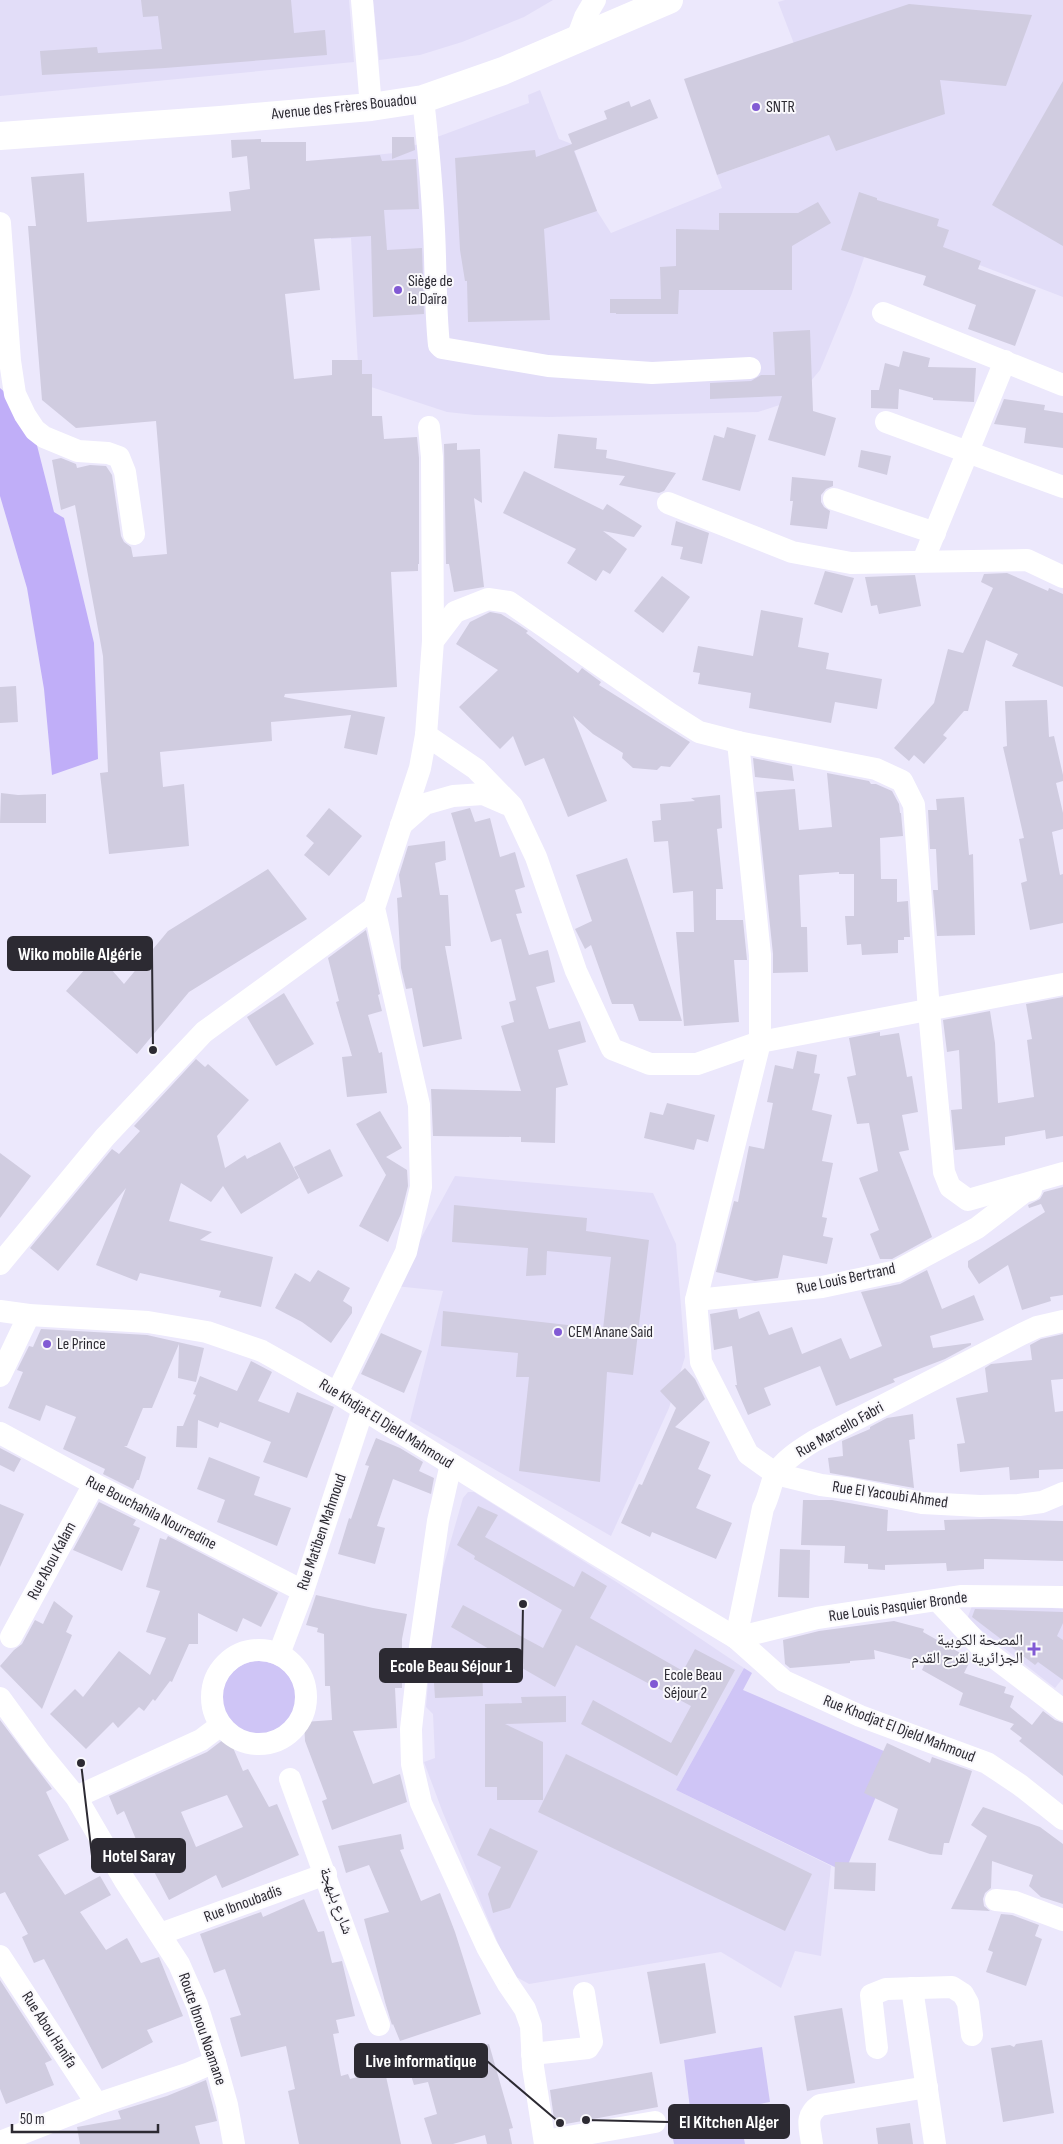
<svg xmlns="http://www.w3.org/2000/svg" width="1063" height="2144" viewBox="0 0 1063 2144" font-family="'Sofia Sans Condensed','Noto Naskh Arabic',sans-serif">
<rect width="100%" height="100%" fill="#ece8fc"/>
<!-- built -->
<g fill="#e2ddf8">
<polygon points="0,0 349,0 354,62 0,96"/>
<polygon points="373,0 553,0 524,17 462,42 420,55 379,60"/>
<polygon points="785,0 1063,0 1063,297 875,225 852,293 820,370 795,400 758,412 549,417 475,415 447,412 359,383 351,238 331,239 323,160 394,153 529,103 528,95 540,90 559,139 572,144 597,211 611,233 722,188 717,175 829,135 778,2"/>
<polygon points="455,1176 653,1193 676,1244 685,1357 669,1408 611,1536 410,1421 443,1291 395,1286"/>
<polygon points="468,1492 474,1492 618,1583 744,1668 676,1790 831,1866 821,1956 795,1951 781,1988 721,1952 529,1984 511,1974 443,1813 424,1762 435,1758 433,1714 426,1707 433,1624 443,1568 463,1498"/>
<polygon points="974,1601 1063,1609 1063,1678 1055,1688 967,1619"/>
</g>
<!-- green -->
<g fill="#cfc5f6">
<circle cx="259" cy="1698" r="37"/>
<polygon points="744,1668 752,1673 743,1690 893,1755 845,1872 676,1790"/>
<polygon points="762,2047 770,2102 738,2108 745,2144 674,2144 669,2120 691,2116 684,2060"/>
</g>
<!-- forest -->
<polygon fill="#c0aef8" points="0,388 29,414 54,512 64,518 94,643 98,759 52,775 44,689 27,588 0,496"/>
<!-- building -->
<g fill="#d0cce0" fill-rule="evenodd">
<polygon points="141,0 291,0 294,33 325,30 327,55 165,68 42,75 40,51 97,47 98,53 162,49 158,16 143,17"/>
<polygon points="909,4 1032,15 1006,86 940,80 945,114 836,151 829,135 717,175 684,79"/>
<polygon points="1063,81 1063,246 992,205"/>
<polygon points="650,99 658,118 574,151 597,211 544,229 550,320 468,322 467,281 465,281 460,250 455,158 535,150 536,157 572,144 568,134 607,119 604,111 629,101 631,107"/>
<polygon points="392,137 414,137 415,150 392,159"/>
<polygon points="261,139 261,142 306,142 306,161 380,155 382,161 416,159 419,209 384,210 387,250 422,248 424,314 373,317 371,236 314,239 320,290 285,294 294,379 332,375 332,360 362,360 362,374 372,374 372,416 382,416 384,439 417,437 419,458 419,564 418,564 418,571 391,572 397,687 285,694 284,697 385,717 377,755 344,748 351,715 271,722 272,741 160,752 163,787 184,784 189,846 109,854 100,773 108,772 103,656 75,505 61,510 52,460 61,458 76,464 77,468 90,465 106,466 112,475 121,536 124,542 131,547 133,557 167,554 156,421 76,428 42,400 28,226 36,226 31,177 84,173 87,222 231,211 229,192 250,189 247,156 232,158 231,140"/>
<polygon points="859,192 877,198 877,200 939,219 937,226 949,230 943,247 981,261 978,269 1036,290 1015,346 968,329 976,305 923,285 926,276 841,250"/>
<polygon points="818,202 831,223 792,246 792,290 679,290 678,314 616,314 616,313 610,313 610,299 661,299 660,267 676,266 676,229 719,230 719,213 798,213"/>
<polygon points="810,330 813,411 836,418 825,456 768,440 782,396 710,399 710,383 751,381 761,375 775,375 773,332"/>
<polygon points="903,351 930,358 928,367 976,368 974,402 933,400 933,398 899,389 898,409 871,408 871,390 879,390 885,363 899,367"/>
<polygon points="1004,399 1045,405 1044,410 1063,413 1063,448 1024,443 1026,428 994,424"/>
<polygon points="727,427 756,435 740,491 702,480 714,435 724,438"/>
<polygon points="558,434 597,438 596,449 607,450 606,458 676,473 664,491 659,493 619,485 625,476 554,468"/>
<polygon points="457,443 457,450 480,449 482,503 474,498 484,587 454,592 449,564 446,564 444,444"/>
<polygon points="861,450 891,456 887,475 858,467"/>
<polygon points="524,471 603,510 607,504 642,526 634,537 603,531 627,549 610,574 603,570 596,581 567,563 576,549 503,513"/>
<polygon points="792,477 833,481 833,486 826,489 821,495 821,502 824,507 830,511 827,529 790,525 793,501 790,501"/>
<polygon points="676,521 709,533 702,564 680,559 683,547 671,545"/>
<polygon points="825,571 854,578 842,613 814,604"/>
<polygon points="1007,573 1048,591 1049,588 1063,594 1063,687 1012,666 1018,654 986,640 968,711 964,711 943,735 947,738 924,764 914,755 909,761 894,748 934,703 948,649 963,653 993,588 981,582 984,574"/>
<polygon points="915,575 921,606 879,614 877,605 871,606 865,577"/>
<polygon points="662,576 690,597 663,633 634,611"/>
<polygon points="761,610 803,618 798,647 829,653 826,669 882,679 877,709 835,702 831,723 749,708 751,693 698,684 700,673 693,672 698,646 753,656"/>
<polygon points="490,612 501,614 519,625 528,631 526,633 578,673 582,668 601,682 599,685 690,742 670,767 661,766 657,770 633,768 622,758 623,753 593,734 573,716 607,801 568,817 544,758 525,766 513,736 500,749 459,707 498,670 456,644 470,622"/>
<polygon points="16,686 18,722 0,723 0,687"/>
<polygon points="1047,700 1049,737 1054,736 1063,775 1063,781 1056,783 1063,813 1063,829 1052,832 1060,875 1063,874 1063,923 1030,930 1021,883 1027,881 1019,839 1024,838 1003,747 1007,746 1005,701"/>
<polygon points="753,758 792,766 794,781 755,777"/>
<polygon points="827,773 869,781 871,784 876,784 892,791 899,804 900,813 901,813 903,836 880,838 881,879 897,879 897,902 908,901 910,937 904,937 904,940 898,940 898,953 862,955 861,944 847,945 845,916 854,916 854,874 839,874 839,872 799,875 801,927 807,927 808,972 773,973 773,954 756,792 795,789 799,830 832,827"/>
<polygon points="1,793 18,795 46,794 46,823 0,823"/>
<polygon points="720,795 722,828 717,829 723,889 716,889 716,920 743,920 747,960 734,960 739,1022 684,1026 676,932 694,932 693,891 673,893 668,841 654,842 652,821 661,820 660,804 695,801 691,798"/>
<polygon points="964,797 969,855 973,854 975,935 937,936 933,890 938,890 936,849 930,849 928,810 937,810 936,799"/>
<polygon points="329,808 362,836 329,876 304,855 314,843 306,836"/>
<polygon points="470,808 475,822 490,818 500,857 515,852 525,887 515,890 522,913 516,914 529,955 548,950 555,982 536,987 549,1029 580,1021 586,1042 558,1050 568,1085 556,1088 555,1143 521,1142 521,1137 433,1136 431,1089 521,1091 501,1026 514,1022 509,1002 516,1000 501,939 491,942 451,813"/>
<polygon points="445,841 446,860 435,863 440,895 448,895 451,946 445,946 462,1039 423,1047 412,988 406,989 401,968 397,898 402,897 399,875 408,846"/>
<polygon points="627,858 640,896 682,1021 639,1021 633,1004 612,1004 591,945 585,949 575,929 592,921 576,875"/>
<polygon points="268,869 307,919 189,992 137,1054 66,991 98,954 124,984 168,931"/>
<polygon points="366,930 380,994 378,995 382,1011 368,1015 379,1053 382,1052 387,1093 347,1097 342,1057 352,1056 336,1002 339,1001 328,958"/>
<polygon points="284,993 314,1044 276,1066 247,1017"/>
<polygon points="1063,997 1063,1136 1046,1139 1045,1130 1005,1137 1005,1145 955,1150 951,1110 962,1109 959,1050 947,1052 943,1020 990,1011 995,1043 998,1103 1034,1097 1027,1040 1032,1039 1026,1004"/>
<polygon points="880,1032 880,1036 899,1033 907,1077 912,1076 918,1112 902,1115 909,1150 899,1152 932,1237 892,1259 880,1259 870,1234 879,1230 859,1178 878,1171 869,1123 857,1124 847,1077 856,1075 849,1038"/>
<polygon points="797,1051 817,1055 814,1073 820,1074 812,1110 832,1115 822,1161 833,1163 822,1217 827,1218 823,1236 833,1238 827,1264 783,1255 778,1278 755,1281 716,1272 734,1201 738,1202 749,1146 764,1149 773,1103 767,1102 775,1065 793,1069"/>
<polygon points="196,1059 205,1067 208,1064 249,1100 217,1136 225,1168 245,1155 247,1159 280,1142 299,1178 241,1214 223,1186 211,1202 181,1183 169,1221 212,1232 200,1240 273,1257 261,1307 219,1297 221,1291 140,1273 137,1281 96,1265 126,1188 58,1271 30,1248 112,1149 119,1154 140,1131 134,1126"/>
<polygon points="667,1103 715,1115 708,1142 697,1139 694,1150 644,1138 650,1112 663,1115"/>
<polygon points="380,1111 402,1148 386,1157 407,1170 408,1186 401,1214 388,1242 359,1226 386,1175 356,1124"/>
<polygon points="330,1149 343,1176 308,1194 294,1167"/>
<polygon points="0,1153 31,1176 0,1218"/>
<polygon points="1063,1187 1063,1295 1050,1297 1051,1301 1022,1310 1008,1265 979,1284 968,1267 968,1261 1045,1212 1041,1204 1029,1208 1028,1205 1040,1199 1044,1192"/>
<polygon points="454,1205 587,1218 586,1231 649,1240 633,1375 607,1372 600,1482 519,1471 529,1377 516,1377 518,1353 441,1346 443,1311 603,1329 611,1257 547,1251 546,1275 526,1276 528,1248 452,1242"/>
<polygon points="318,1270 350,1288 343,1301 352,1307 352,1313 331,1343 302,1322 275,1308 295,1273 310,1282"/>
<polygon points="927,1270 942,1309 974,1295 984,1320 930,1336 933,1348 971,1343 971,1345 945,1359 893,1379 895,1382 836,1406 820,1366 764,1388 771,1405 748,1415 735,1385 737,1385 732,1346 714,1350 710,1314 737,1309 739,1319 759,1311 769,1335 792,1327 802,1354 841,1338 850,1359 882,1346 861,1292 900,1284"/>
<polygon points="41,1329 147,1335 204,1348 196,1382 178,1378 179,1344 152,1408 143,1408 127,1446 124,1446 146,1457 139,1480 137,1480 133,1489 103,1474 105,1469 63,1449 76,1417 46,1405 40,1421 8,1408 23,1372 17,1370 29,1346 33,1347"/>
<polygon points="381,1333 422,1351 404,1393 361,1374"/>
<polygon points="1063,1334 1063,1379 1051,1380 1055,1412 1063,1411 1063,1469 1039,1470 1039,1478 1010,1480 1009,1467 960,1472 957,1444 965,1443 956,1398 988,1392 985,1368 991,1364 1032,1360 1030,1345 1041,1339"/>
<polygon points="251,1361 272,1372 258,1401 289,1413 297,1392 334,1407 307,1478 263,1462 271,1442 220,1422 218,1428 198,1420 197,1448 176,1447 177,1426 183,1426 196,1395 193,1394 200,1376 237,1391"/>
<polygon points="685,1368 695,1379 705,1399 675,1427 710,1442 698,1469 711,1475 696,1508 732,1523 716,1559 652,1532 650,1537 621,1523 639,1484 642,1485 676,1408 660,1391"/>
<polygon points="913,1414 915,1439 909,1440 914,1488 830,1473 828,1458 843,1456 842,1441 870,1429 870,1427 887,1418"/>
<polygon points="376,1438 400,1448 423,1462 419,1471 434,1478 431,1494 393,1479 377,1526 385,1528 375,1564 338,1554 349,1518 351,1519 369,1466 365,1465"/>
<polygon points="0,1448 21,1459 14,1472 0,1465"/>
<polygon points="209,1457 260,1477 254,1495 291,1508 277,1546 217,1522 225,1500 197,1489"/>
<polygon points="803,1500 832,1500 888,1510 887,1531 945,1530 944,1520 993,1519 1063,1521 1063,1561 984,1559 984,1569 947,1571 946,1563 885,1565 885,1570 868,1569 868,1564 844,1563 845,1546 801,1545"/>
<polygon points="99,1502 136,1520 133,1525 140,1528 122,1571 73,1550"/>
<polygon points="0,1504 24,1514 0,1567"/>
<polygon points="478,1506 498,1515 485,1537 574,1587 582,1571 607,1586 590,1618 683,1671 695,1649 735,1670 677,1776 581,1724 593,1700 671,1743 691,1706 576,1645 555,1687 451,1627 463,1605 543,1648 562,1610 474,1559 475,1556 457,1545"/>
<polygon points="168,1536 278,1593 261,1627 243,1618 237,1632 198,1613 198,1644 189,1644 172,1682 170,1681 155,1701 153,1699 144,1711 139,1707 118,1728 113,1722 86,1749 50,1714 75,1689 83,1697 119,1651 150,1675 166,1638 146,1632 160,1591 146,1587 160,1538 166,1540"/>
<polygon points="780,1549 810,1550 809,1598 778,1597"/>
<polygon points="316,1595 373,1608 407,1614 402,1639 402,1688 395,1688 397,1728 353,1731 373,1784 400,1774 407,1802 332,1830 322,1801 327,1799 305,1741 304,1722 332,1720 330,1686 325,1686 324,1634 317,1632 318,1628 306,1625"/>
<polygon points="54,1601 73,1616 66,1632 72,1635 42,1709 0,1666 14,1650 22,1644 35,1620 43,1624"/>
<polygon points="975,1609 1063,1612 1063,1623 1057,1636 1063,1640 1063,1680 1038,1662 1035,1665 972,1617"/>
<polygon points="894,1621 924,1629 923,1632 971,1659 964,1673 1006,1687 1004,1693 1014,1696 1010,1707 1032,1725 1043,1711 1055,1720 1063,1723 1063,1776 1019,1741 1022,1738 1010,1729 1014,1724 959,1705 963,1693 922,1670 925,1663 874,1650 875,1659 850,1661 850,1663 790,1668 785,1664 783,1640 819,1631"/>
<polygon points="482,1666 483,1696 435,1698 433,1668"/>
<polygon points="566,1696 566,1722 505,1724 543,1742 543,1800 497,1800 497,1787 485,1787 485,1704 522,1703 521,1697"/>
<polygon points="0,1720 50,1786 52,1789 46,1792 69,1840 38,1855 65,1895 100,1876 111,1895 80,1912 106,1950 127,1938 141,1963 159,1957 183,2016 147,2030 153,2042 102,2069 44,1959 34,1963 22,1937 28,1934 5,1892 0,1894"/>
<path d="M228,1736l15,35 5,-2 21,38 8,-3 22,51 -77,33 -6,-13 -47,25 -20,-38 -3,1 -22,-52 -7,4 -8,-19 98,-44zM227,1795l16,32 -47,20 -15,-35z"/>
<polygon points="887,1743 930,1763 932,1757 972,1771 949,1843 944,1843 942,1855 930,1854 888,1840 898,1809 864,1793"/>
<polygon points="566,1754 812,1874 785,1931 538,1812"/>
<polygon points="983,1807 1040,1827 1063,1844 1063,1904 1041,1897 1029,1886 1033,1875 992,1861 991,1888 985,1893 983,1899 984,1906 990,1911 951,1909 987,1836 971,1825"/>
<polygon points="490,1828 538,1851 510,1908 493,1913 488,1894 501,1867 477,1855"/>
<polygon points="401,1834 404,1849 400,1850 421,1901 440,1893 455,1932 481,2014 400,2041 393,2024 392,2025 385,2002 364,1919 389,1912 369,1865 346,1873 338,1846"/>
<polygon points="835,1862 876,1863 875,1891 834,1889"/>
<polygon points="304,1899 318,1932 324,1931 332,1963 342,1961 355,2016 336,2020 339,2033 333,2034 341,2076 348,2074 350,2079 365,2075 365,2078 385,2072 401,2144 299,2144 288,2091 295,2089 286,2046 241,2057 230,2018 241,2015 225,1969 214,1973 200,1934 261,1912 263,1917"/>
<polygon points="1001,1914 1012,1915 1039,1925 1035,1936 1042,1939 1026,1986 986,1972 993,1952 988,1950"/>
<polygon points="705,1963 716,2033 660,2044 647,1972"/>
<polygon points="0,1980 52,2060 45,2063 54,2085 6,2104 0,2089"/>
<polygon points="842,2008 855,2083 807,2091 794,2016"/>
<polygon points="1042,2040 1054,2113 1003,2122 991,2048 1010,2045 1014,2047 1016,2044"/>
<polygon points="489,2044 513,2128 509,2129 512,2144 487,2144 485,2135 453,2144 432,2144 424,2118 437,2114 428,2082 414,2085 408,2066"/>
<polygon points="652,2072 658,2107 555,2126 550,2090"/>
<polygon points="206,2080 217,2121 195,2126 200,2144 80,2144 77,2127 121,2119 118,2111 167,2096"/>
<polygon points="910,2123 913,2144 878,2144 876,2128"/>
</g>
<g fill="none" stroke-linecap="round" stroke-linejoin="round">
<!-- minor -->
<g stroke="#fff" stroke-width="22">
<polyline points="362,0 371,107"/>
<polyline points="576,41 585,17 595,0"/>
<path d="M423,99c5,44 9,87 11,131 2,38 1,77 5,115l3,3 106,18 104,7 98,-5"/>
<polyline points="0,223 10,361 15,394 25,415 35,430 44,437 78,451 108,453 119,457 125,472 134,534"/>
<polyline points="883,313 1063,385"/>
<polyline points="886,422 1063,487"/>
<polyline points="429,427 432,457 433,641"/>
<polyline points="834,499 935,533"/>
<polyline points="668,503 792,552 851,563 1027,560 1063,577"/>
<polyline points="923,561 1005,361"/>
<polyline points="426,735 476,769 512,806 536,857 576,971 612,1049 650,1064 697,1064 760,1042 1063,984"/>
<polyline points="738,742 760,955 760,1042 696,1300 701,1362 748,1454 776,1474 821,1485 852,1489 922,1503 980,1506 1019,1505 1042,1502 1063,1493"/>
<polyline points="401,825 425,804 453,796 483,794 506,804"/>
<polyline points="0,1264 105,1137 204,1032 374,908"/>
<polyline points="696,1300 822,1287 897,1271 977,1228 1024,1192 1031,1190"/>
<polyline points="0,1311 29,1315 148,1322 207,1332 262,1351 337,1393 594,1553 736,1638 784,1681 860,1716 987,1763 1020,1785 1063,1819"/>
<polyline points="0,1376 29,1315"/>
<polyline points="337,1393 406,1252 421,1187 419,1105 374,908 420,768 426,735 433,641 455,612 488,599 509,602 669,713 699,732 738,742 876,769 902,781 914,805 929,1011 944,1172 950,1187 968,1200 1063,1173"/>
<polyline points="0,1433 94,1484 303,1591"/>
<polyline points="451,1464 438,1521 420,1647 411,1729 412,1764 421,1803 487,1947 508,1984 525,2009 531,2026 533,2067 545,2144"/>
<polyline points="937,1600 983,1649 1063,1710"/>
<polyline points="11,1637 94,1484"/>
<path d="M736,1638l27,-130c6,-11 7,-22 12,-33 7,-14 26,-26 39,-34l208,-107 15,-7 26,-6"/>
<polyline points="736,1638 817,1618 962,1596 1063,1597"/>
<circle cx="259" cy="1697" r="47"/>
<polyline points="279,1654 303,1591 363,1409"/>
<polyline points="0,1698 40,1753 76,1797 125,1881 179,1964 197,2005 215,2062 227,2105 234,2144"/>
<polyline points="290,1779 379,2025"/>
<polyline points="76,1797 201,1740 221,1725"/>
<polyline points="996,1900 1015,1902 1063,1920"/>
<polyline points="160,1934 326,1874"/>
<polyline points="0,1956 97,2104"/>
<polyline points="912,1988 935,2144"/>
<polyline points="877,2048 871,1995 886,1989 952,1987 963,1994 968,2003 972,2035"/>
<polyline points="532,2054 588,2048 592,2042 584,1993"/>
<polyline points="545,2141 655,2122"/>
<polyline points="0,2142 97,2104 187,2074 215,2062"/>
<path d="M812,2144c-2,-17 -8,-28 8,-39l107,-18"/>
</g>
<!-- major -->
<polyline stroke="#fff" stroke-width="28" points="0,136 220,120 371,107 423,99 503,71 669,0"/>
</g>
<!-- markers -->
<g fill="#815ad4" stroke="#f9f8fc" stroke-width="2">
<circle cx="756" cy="107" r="5"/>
<circle cx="398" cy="290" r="5"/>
<circle cx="558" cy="1332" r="5"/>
<circle cx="47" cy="1344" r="5"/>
<path d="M1031.5 1641.5h5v5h5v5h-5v5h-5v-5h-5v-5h5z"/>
<circle cx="654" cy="1684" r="5"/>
</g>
<g text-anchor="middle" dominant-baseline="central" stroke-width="4" stroke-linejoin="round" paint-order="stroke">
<!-- street labels -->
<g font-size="16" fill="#2c2a32" stroke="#f9f8fc">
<text transform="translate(344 107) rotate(-6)">Avenue des Frères Bouadou</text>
<text transform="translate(846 1279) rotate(-12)">Rue Louis Bertrand</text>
<text transform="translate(386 1424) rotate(32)">Rue Khdjat El Djeld Mahmoud</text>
<text transform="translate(840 1430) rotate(-29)">Rue Marcello Fabri</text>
<text transform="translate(890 1495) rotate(8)">Rue El Yacoubi Ahmed</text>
<text transform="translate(151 1513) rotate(27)">Rue Bouchahila Nourredine</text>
<text transform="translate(322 1532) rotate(-71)">Rue Matiben Mahmoud</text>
<text transform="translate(52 1561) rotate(-62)">Rue Abou Kalam</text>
<text transform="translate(898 1607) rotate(-8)">Rue Louis Pasquier Bronde</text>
<text transform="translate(899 1729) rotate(21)">Rue Khodjat El Djeld Mahmoud</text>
<text transform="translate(336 1901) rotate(70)">شارع بلبهجة</text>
<text transform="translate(243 1904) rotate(-20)">Rue Ibnoubadis</text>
<text transform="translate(202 2029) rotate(71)">Route Ibnou Noamane</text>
<text transform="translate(49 2030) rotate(57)">Rue Abou Hanifa</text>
</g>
<!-- poi labels -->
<g font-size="16" fill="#2c2a32" stroke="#f9f8fc" text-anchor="start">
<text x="766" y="107">SNTR</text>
<text x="408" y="281">Siège de<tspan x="408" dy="18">la Daïra</tspan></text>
<text x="568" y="1332">CEM Anane Said</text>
<text x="57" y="1344">Le Prince</text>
<text x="1023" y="1640" text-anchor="end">المصحة الكوبية<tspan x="1023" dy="18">الجزائرية لقرح القدم</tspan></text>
<text x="664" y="1675">Ecole Beau<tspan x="664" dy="18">Séjour 2</tspan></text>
</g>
</g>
<!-- callouts -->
<path fill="none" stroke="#2c2a32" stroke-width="2" d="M153 1050L152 953M523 1604L522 1665M81 1763L92 1856M560 2123L487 2061M586 2120L669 2122"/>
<g fill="#2c2a32" stroke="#f9f8fc" stroke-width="2">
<circle cx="153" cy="1050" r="5"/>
<circle cx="523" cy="1604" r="5"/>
<circle cx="81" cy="1763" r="5"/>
<circle cx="560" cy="2123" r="5"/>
<circle cx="586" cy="2120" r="5"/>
</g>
<g fill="#2c2a32" stroke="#2c2a32" stroke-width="2">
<rect x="8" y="937" width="144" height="33" rx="5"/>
<rect x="380" y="1649" width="142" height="33" rx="5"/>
<rect x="92" y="1839" width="93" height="33" rx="5"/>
<rect x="355" y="2044" width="132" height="33" rx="5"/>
<rect x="669" y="2105" width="120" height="33" rx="5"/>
</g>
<g font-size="18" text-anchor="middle" font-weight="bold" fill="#fff">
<text x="80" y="960">Wiko mobile Algérie</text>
<text x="451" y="1672">Ecole Beau Séjour 1</text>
<text x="139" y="1862">Hotel Saray</text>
<text x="421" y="2067">Live informatique</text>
<text x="729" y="2128">El Kitchen Alger</text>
</g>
<!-- scale -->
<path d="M12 2124v8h146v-8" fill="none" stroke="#2c2a32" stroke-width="2.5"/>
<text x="20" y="2124" font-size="15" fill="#2c2a32" stroke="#f9f8fc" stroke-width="4" paint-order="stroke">50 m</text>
</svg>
